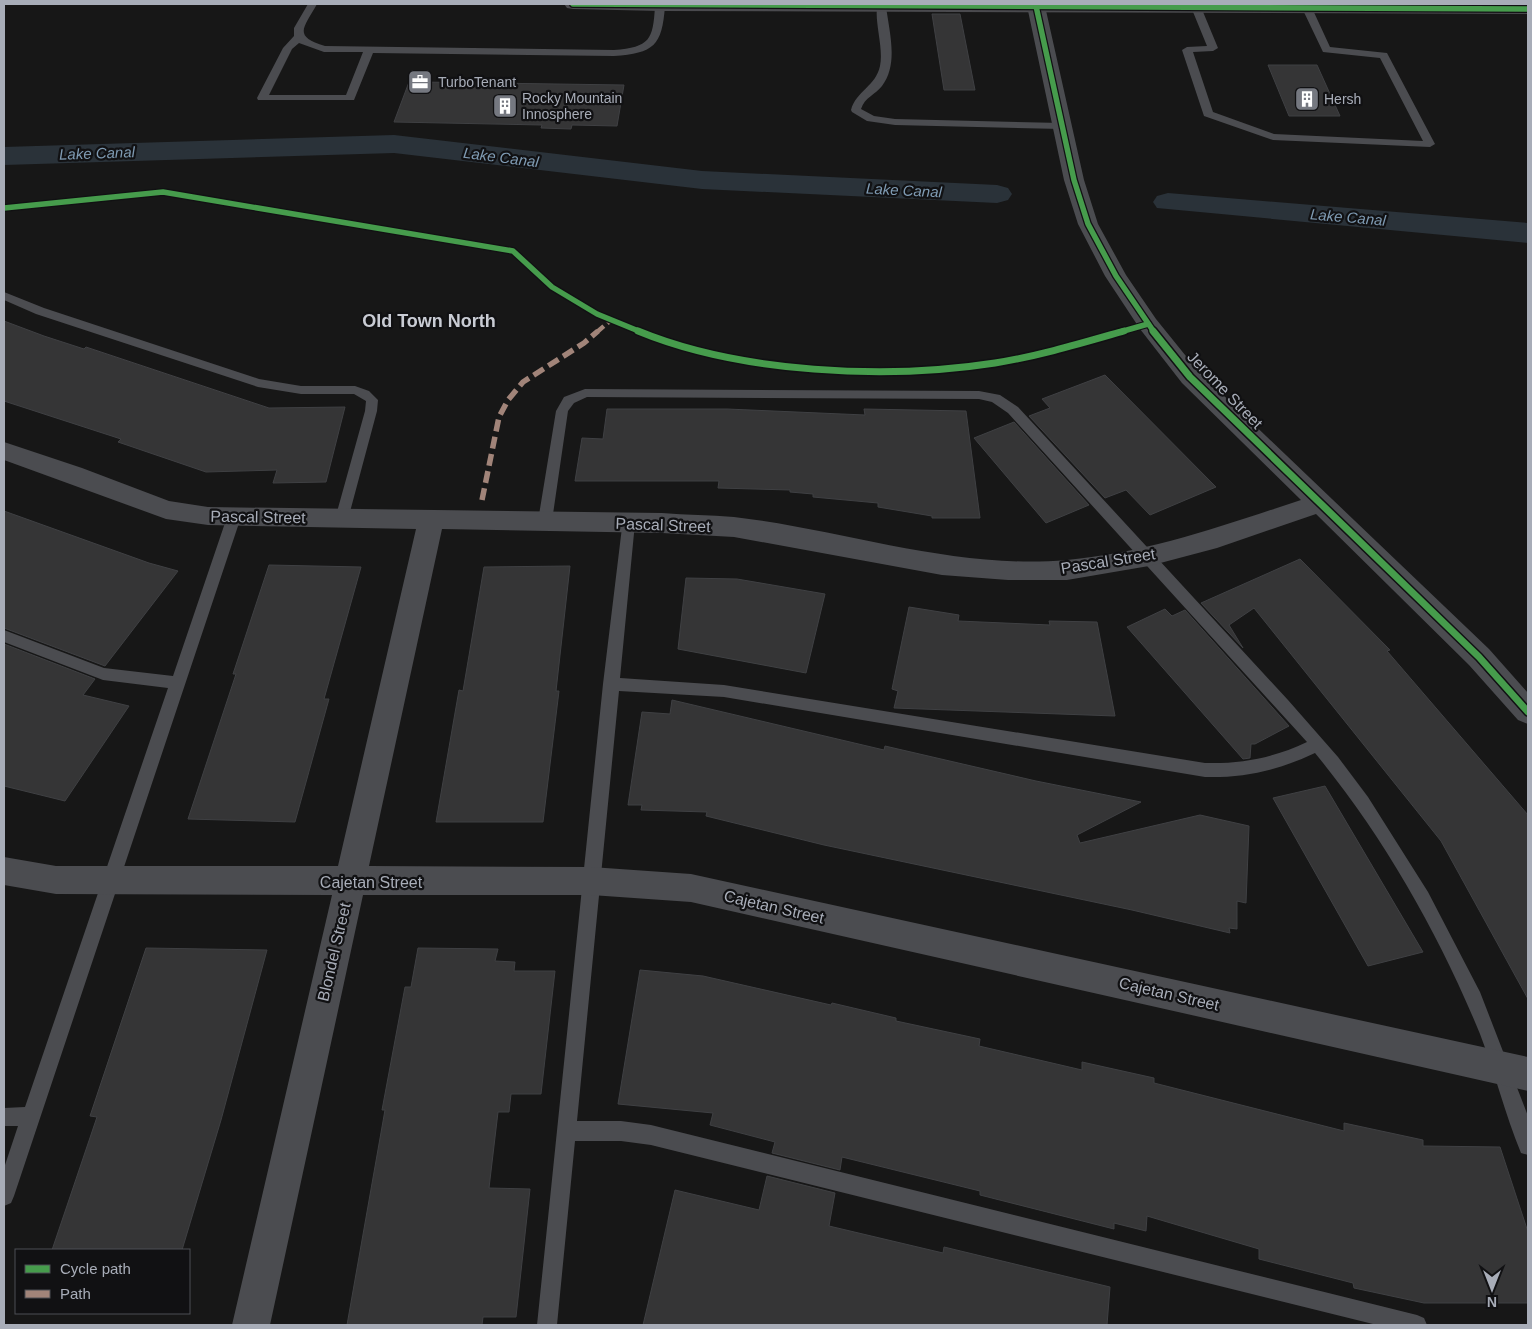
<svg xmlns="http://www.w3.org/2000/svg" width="1532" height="1329" viewBox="0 0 1532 1329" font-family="Arial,sans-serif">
<rect width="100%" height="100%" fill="#171717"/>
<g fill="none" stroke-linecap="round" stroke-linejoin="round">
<!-- canal -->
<g fill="#2a3239" fill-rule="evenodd">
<polygon points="394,135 702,171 997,185 1008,188 1012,194 1008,200 997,203 702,189 394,153 4,165 4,147"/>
<polygon points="1168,193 1528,223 1528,243 1157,208 1153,202 1157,196"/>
</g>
</g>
<!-- building -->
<g fill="#353536" stroke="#3f4043">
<polygon points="932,14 960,14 975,90 944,90"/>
<polygon points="1268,65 1317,65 1340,116 1289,116"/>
<polygon points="409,82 420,82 624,85 617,126 572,125 571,129 541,128 542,125 394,122"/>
<polygon points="4,321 44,336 84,349 86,347 269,408 345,407 326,482 273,483 277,470 206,472 118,442 121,439 4,401"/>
<polygon points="1105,375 1216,487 1150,515 1126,490 1105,498 1029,416 1050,408 1042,399"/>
<polygon points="607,409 727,409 865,415 864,409 966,411 980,518 932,518 932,516 878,507 878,503 813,497 813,494 790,492 790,490 718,488 719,481 575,481 582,438 603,439"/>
<polygon points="1014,422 1089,505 1046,523 974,438"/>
<polygon points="4,511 149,563 178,571 105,666 4,628"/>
<polygon points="1300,559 1390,650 1387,651 1528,815 1528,999 1441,841 1254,608 1229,625 1243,648 1201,603"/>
<polygon points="269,565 361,567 324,699 329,699 295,822 188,819 236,674 233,674"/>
<polygon points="570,566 556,691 559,691 543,822 436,822 459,690 463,691 484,567"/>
<polygon points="686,578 737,579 825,594 806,673 678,649"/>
<polygon points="909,607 959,615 958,621 1050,625 1049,621 1097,622 1115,716 894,708 898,691 892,689"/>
<polygon points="1165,609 1172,616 1185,610 1289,726 1255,744 1251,744 1250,758 1243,759 1127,627"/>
<polygon points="4,644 95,679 83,695 129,706 65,801 4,786"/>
<polygon points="672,700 884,750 885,746 1036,781 1141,802 1077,835 1080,843 1200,815 1249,826 1246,903 1237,901 1237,929 1229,928 1230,933 1132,910 824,845 706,816 707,812 641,810 642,805 628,805 642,712 670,714"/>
<polygon points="1325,786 1423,952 1368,966 1273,798"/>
<polygon points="146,948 267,950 221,1120 182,1250 52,1250 97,1117 90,1116"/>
<polygon points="418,948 498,949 495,961 515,962 514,971 555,971 541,1094 511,1094 509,1112 498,1112 489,1188 530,1189 516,1317 483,1317 482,1325 347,1325 385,1110 382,1110 405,987 411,987"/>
<polygon points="640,970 703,976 831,1005 832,1003 896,1018 896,1021 980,1039 979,1046 1082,1070 1082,1062 1154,1078 1154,1083 1344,1131 1344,1123 1423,1140 1423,1146 1500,1147 1528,1232 1528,1303 1424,1303 1354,1288 1353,1283 1259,1259 1259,1249 1147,1216 1146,1231 1114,1223 1114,1229 980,1195 980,1191 842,1157 840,1170 772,1153 775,1142 710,1125 713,1113 618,1104"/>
<polygon points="767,1176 835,1193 829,1226 943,1253 944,1247 1110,1287 1107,1325 643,1325 675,1190 759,1210"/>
</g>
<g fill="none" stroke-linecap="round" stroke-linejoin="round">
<!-- service -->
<g fill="#4b4c50" fill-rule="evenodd">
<path d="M308,4h9c-13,24 -25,32 8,42l289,4c36,-3 39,-10 41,-44l3,-2 7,2c-3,40 -11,47 -51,50l-241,-3 -19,47h-96l-1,-2 26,-50 11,-12v-8zM299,43l25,9h39l-17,43h-77l23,-46z"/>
<path d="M878,4l8,2c3,25 13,58 -4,80 -7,9 -17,11 -21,23l13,7 21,3 167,4 5,3 -5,3 -167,-4 -28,-4 -15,-9 -1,-2c5,-19 25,-24 29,-44 4,-19 -7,-48 -2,-62z"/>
<polygon points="1196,4 1201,7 1218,48 1213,51 1193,52 1213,112 1274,134 1423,141 1380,58 1323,52 1302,8 1307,5 1312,8 1330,47 1387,53 1435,144 1430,147 1273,140 1204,116 1182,50 1187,47 1207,46 1191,7"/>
<polygon points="4,292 44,308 259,379 301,386 355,386 369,391 378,400 377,411 347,523 337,523 335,519 365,411 366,401 354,394 301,394 258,387 36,314 4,300"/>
<path d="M585,389l394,2 21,4 18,12 270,293 50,57 30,40 60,95 52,100 48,124v39l-7,-2c-16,-39 -26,-80 -41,-119 -41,-100 -96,-197 -165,-281 -36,17 -70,25 -110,24l-481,-80 -105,-6 -42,430h44l30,4 766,190 7,3 3,7h-50l-726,-180 -30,-4h-46l-18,184h-20l66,-641 20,-165h10l2,4 -15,155 104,7 481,78c37,1 68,-5 102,-21l-299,-329 -16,-11 -13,-3 -392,-2 -13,6 -6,8 -16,110 -7,5 -7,-5 18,-110 8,-14z"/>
<polygon points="234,512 241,517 14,1196 11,1203 4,1206 4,1168 18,1126 4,1126 4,1108 25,1107 168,688 103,680 4,642 4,630 104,668 173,676 227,517"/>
</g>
<!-- minor -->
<path fill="#4b4c50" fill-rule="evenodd" d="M1029,4h14l2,2 39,174 14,44 28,51 30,44 42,52 291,278 39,44v31l-10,-4 -49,-55 -153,-151 -99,34 -68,18 -82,14h-59l-66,-5 -208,-38 -72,-4 -220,-4 -73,337 222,1 100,7 837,183v34l-837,-189 -100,-7h-228l-93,430h-38l100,-430 -276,-1 -52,-9v-28l52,9h282l78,-337 -208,-4 -42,-6 -162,-59v-18l78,26 87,33 39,6 454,6c24,2 48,2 72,4 111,13 220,53 333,43 81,-7 158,-35 234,-60l-119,-117 -42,-54 -35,-53 -27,-52 -14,-44 -37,-174z"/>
<!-- secondary -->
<polygon fill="#4a4a4e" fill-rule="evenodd" points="564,4 1528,4 1528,14 660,11 573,9 567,8"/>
<!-- quiet-far1 -->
<polyline stroke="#a18479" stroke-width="4.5" stroke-dasharray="9 4.5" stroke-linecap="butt" points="597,332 611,320"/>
<!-- quiet -->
<polyline stroke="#a18479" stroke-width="5.5" stroke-dasharray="12 5.5" stroke-linecap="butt" points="482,500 499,417 508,400 523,382 584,343 598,331"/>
<defs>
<g id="cycleway-far1">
<polyline points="573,4 1528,9"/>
<polyline points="1036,6 1074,180 1088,224 1116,276 1154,332"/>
<polyline points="4,208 163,192 513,251 552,287 597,314 641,332"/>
<polyline points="1120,332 1148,324"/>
</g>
<g id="cycleway">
<path d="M638,331c102,42 248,49 357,32 44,-7 87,-20 129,-32"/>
<polyline points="1153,331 1190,377 1479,657 1528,712"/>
</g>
</defs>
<!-- cycleway-far1 casing -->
<use href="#cycleway-far1" stroke="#111113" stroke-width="8"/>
<!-- cycleway casing -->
<use href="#cycleway" stroke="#111113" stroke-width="10"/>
<!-- cycleway-far1 -->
<use href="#cycleway-far1" stroke="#469c4c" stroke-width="5.5"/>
<!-- cycleway -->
<use href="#cycleway" stroke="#469c4c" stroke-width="7"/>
</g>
<!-- icons -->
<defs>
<symbol id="office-square" viewBox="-11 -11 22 22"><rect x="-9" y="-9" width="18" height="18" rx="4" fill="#757880" stroke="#111113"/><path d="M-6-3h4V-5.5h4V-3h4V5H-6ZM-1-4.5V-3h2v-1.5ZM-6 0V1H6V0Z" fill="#fff"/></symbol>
<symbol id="building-square" viewBox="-11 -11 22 22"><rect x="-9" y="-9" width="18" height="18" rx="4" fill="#757880" stroke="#111113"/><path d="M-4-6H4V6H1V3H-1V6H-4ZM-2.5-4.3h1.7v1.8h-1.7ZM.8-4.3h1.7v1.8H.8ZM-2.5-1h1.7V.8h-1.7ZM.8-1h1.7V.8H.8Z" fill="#fff"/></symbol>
</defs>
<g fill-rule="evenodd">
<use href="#office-square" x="406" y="68" width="28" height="28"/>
<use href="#building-square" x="1293" y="85" width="28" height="28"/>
<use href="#building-square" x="491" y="92" width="28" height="28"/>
</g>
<g text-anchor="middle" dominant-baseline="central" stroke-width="4.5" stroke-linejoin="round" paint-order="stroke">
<!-- far-poi labels -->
<g font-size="14" fill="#a8adb8" stroke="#111113" text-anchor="start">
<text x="438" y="82">TurboTenant</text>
<text x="522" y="98">Rocky Mountain<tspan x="522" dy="16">Innosphere</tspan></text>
<text x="1324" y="99">Hersh</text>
</g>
<!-- far-water labels -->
<g font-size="15" font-style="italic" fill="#7f9bb3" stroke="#111113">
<text transform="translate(97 153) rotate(-2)">Lake Canal</text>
<text transform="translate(501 157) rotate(7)">Lake Canal</text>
<text transform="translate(904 190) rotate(3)">Lake Canal</text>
<text transform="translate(1348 217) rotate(5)">Lake Canal</text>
</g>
<!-- street labels -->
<g font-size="16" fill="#a8adb8" stroke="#111113">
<text transform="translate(1225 390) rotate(46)">Jerome Street</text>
<text transform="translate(258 517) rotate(1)">Pascal Street</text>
<text transform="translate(663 525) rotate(2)">Pascal Street</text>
<text transform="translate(1108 561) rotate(-9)">Pascal Street</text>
<text x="371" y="882">Cajetan Street</text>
<text transform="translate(774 907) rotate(13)">Cajetan Street</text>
<text transform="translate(334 952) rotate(-77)">Blondel Street</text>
<text transform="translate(1169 994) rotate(13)">Cajetan Street</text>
</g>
<!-- neighbourhood labels -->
<g font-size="18" font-weight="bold" fill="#c9ccd4" stroke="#111113">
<text x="429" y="321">Old Town North</text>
</g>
</g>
<!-- border -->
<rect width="1532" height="1329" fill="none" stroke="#a8adb8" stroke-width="10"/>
<!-- legend -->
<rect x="15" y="1249" width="175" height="65" fill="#111113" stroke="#4d4f55"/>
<rect x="25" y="1265" width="25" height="8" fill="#469c4c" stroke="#4d4f55"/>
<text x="60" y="1274" font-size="15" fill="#a8adb8">Cycle path</text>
<rect x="25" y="1290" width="25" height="8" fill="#a18479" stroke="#4d4f55"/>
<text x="60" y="1299" font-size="15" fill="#a8adb8">Path</text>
<!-- north arrow -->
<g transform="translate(1492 1289) rotate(180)" stroke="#111113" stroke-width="4" paint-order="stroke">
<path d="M0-4L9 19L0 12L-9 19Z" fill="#a8adb8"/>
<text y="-8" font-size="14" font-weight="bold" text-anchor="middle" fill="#a8adb8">N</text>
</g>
</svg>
